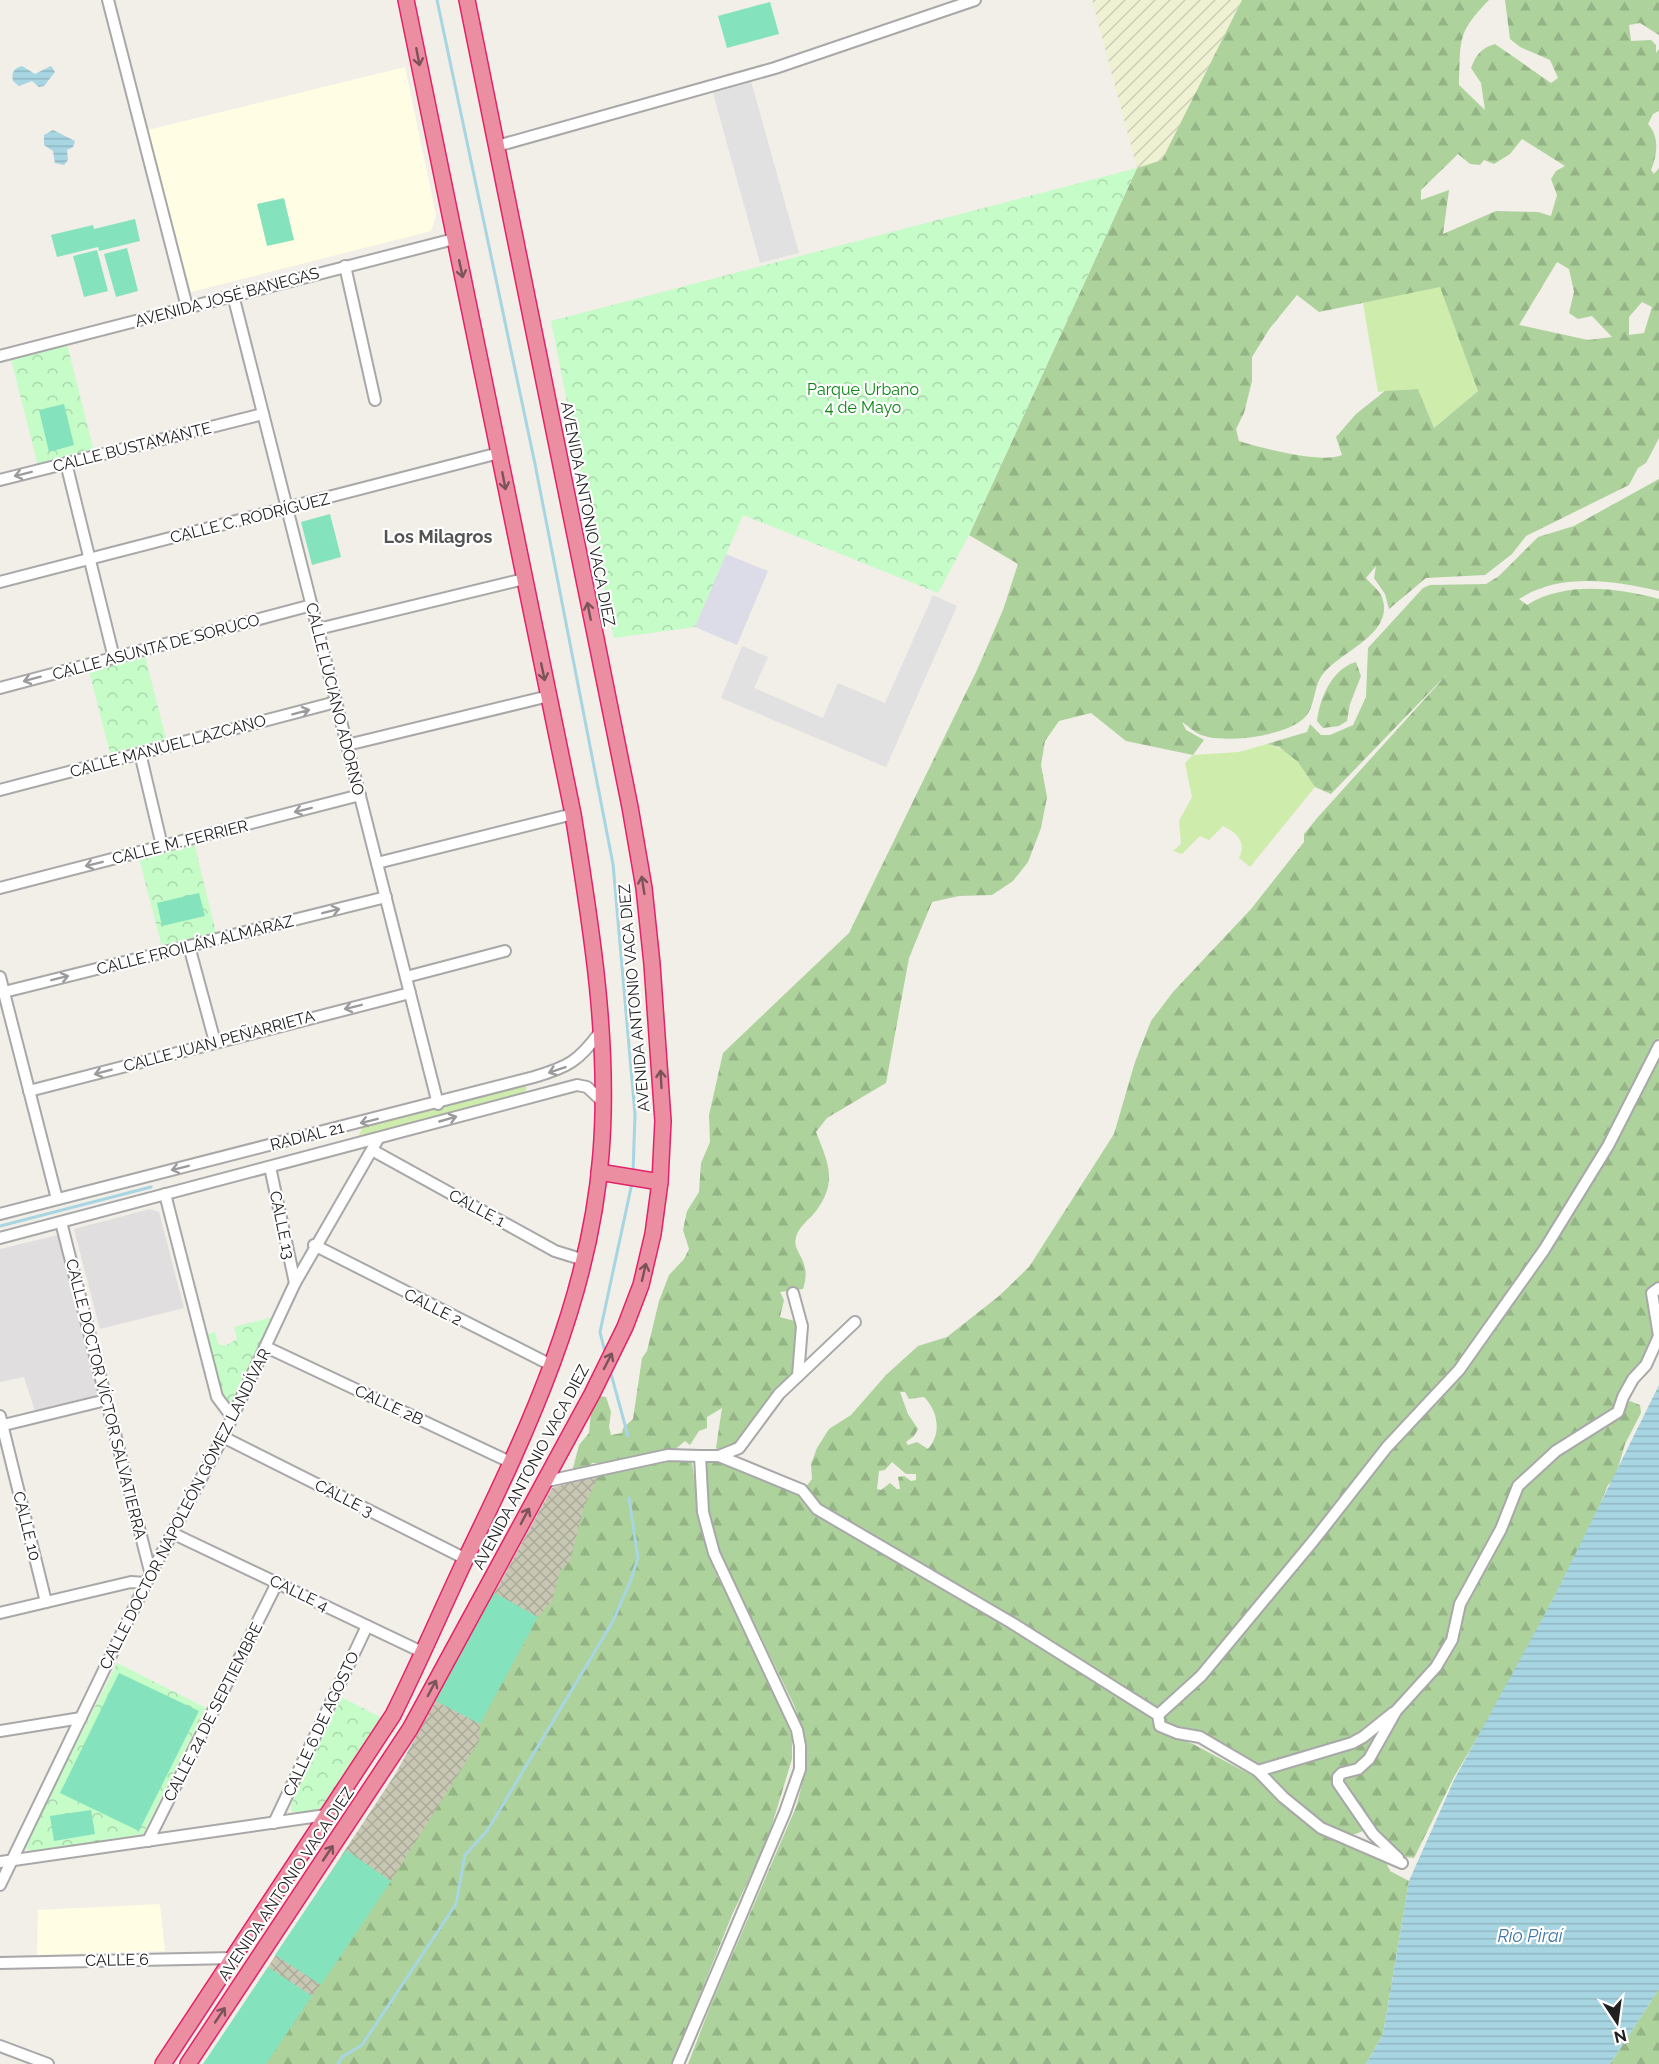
<svg xmlns="http://www.w3.org/2000/svg" width="1659" height="2064" viewBox="0 0 1659 2064" font-family="Raleway,sans-serif">
<defs>
<pattern id="construction-cross-hatch" width="8" height="8" patternUnits="userSpaceOnUse" patternTransform="scale(1.5)"><rect width="8" height="8" fill="#c7c7b3"/><path d="M0 0l8 8M0 8l8-8" fill="none" stroke="#abab9a"/></pattern>
<pattern id="farmland-furrows" width="10" height="10" patternUnits="userSpaceOnUse" patternTransform="scale(1.5)"><rect width="10" height="10" fill="#eff1d3"/><path d="M-1 1l2-2M0 10L10 0M9 11l2-2" fill="none" stroke="#cdceb5"/></pattern>
<pattern id="forest-firs" width="22" height="20" patternUnits="userSpaceOnUse" patternTransform="scale(1.5)"><rect width="22" height="20" fill="#add29c"/><path d="M5 1l3.5 6h-7zM16 11l3.5 6h-7z" fill="#95b486"/></pattern>
<pattern id="park-crowns" width="20" height="18" patternUnits="userSpaceOnUse" patternTransform="scale(1.5)"><rect width="20" height="18" fill="#c5fcc8"/><path d="M2 6a3 3 0 1 1 6 0M12 15a3 3 0 1 1 6 0" fill="none" stroke="#a9d8ac"/></pattern>
<pattern id="water-rules" width="6" height="5" patternUnits="userSpaceOnUse" patternTransform="scale(1.5)"><rect width="6" height="5" fill="#a7d5e1"/><path d="M0 2.5h6" fill="none" stroke="#8fb7c1"/></pattern>
</defs>
<rect width="100%" height="100%" fill="#f2eee8"/>
<!-- residential -->
<g fill="#e0dede">
<polygon points="150,1209 159,1212 184,1308 100,1329 74,1229"/>
<polygon points="58,1235 100,1398 36,1414 24,1377 0,1382 0,1249"/>
</g>
<!-- education -->
<g fill="#fffee4">
<polygon points="405,67 436,215 431,231 191,292 148,130"/>
<polygon points="160,1904 165,1951 37,1955 38,1910"/>
</g>
<!-- construction -->
<polygon fill="url(#construction-cross-hatch)" points="600,1474 586,1553 492,1745 280,2064 204,2064 396,1773 552,1488"/>
<!-- farmland -->
<polygon fill="url(#farmland-furrows)" points="1092,0 1242,0 1162,160 1137,168"/>
<!-- grass -->
<g fill="#ceedad">
<polygon points="1441,286 1478,391 1434,428 1418,389 1378,392 1363,303"/>
<path d="M1267,744c20,4 40,24 48,43l-65,80 -11,-9c8,-16 -2,-25 -16,-32l-14,14 -9,-4 -18,18 -9,-3 8,-7 -2,-23 13,-24 -7,-34 8,-8 46,-3z"/>
<polygon points="523,1084 527,1088 524,1093 361,1138 359,1135 363,1127"/>
</g>
<!-- forest -->
<g fill="url(#forest-firs)" fill-rule="evenodd">
<path d="M1242,0h247c-33,34 -28,40 -30,85l26,25 -4,-27 -10,-15c5,-13 10,-20 24,-24l56,39 7,-5 -8,-18 -30,-13 -10,-8 -5,-39h154v35l-19,-12 -11,2 2,16 20,-1 5,5v8l3,-4v62l-6,3 -5,10c11,12 10,30 3,46l3,4 5,-6v270l-13,25 -8,5 -9,17 -103,51 -14,18 -27,21 -59,3 -37,31 -4,-15 -11,-16 2,-12 -10,12c5,6 11,10 15,17 17,38 -41,56 -58,79 -10,12 -7,30 -17,42 -16,20 -82,28 -105,19 -7,-3 -13,-9 -19,-13l4,8 18,10 -11,15 -67,-14 -35,-28 -32,8 -14,20 -4,24 6,32 -6,31 -13,34 -15,19 -21,14 -33,1 -27,6 -23,56 -23,125 -59,35 -11,14c12,31 22,49 0,79 -6,8 -17,15 -20,26 -5,16 17,22 7,52l-23,3 4,8 -4,17 18,5 -3,50 -58,72 -18,7 -3,-3 6,-40 -15,9v11l-8,3 -9,14 -5,-4 -13,11 -63,11h-17l-5,7 -15,2 7,-27 10,-12 2,-21 8,-16 7,1 5,15 -2,15 2,8 11,-2 1,-5 10,-9 9,-61 5,-7 12,-50 10,-26 15,-16 5,-10 -6,-19 4,-19 12,-19 2,-29 9,-21 -1,-27 14,-62 126,-120 128,-263 26,-60 15,-46 -49,-29 168,-367 25,-8zM1522,139l43,27 -9,5 -5,8 6,16 -6,21 -13,-4 -42,-1 -53,23 6,-44 -28,10v-10l37,-36 12,10 10,1 4,-5 10,4 16,-10zM1557,262l12,7 5,23 -5,21 9,6 14,-3 20,21 -24,3 -69,-15zM1440,287l38,104 -44,37 -16,-39 -33,2 -29,23 -20,23 6,18c-20,9 -81,-7 -103,-14l-3,-12 8,-16 8,-32v-24l18,-29 27,-33 22,17zM1642,302l10,5 -8,26 -15,2v-18z"/>
<path d="M1659,479v112c-45,-10 -98,-19 -140,8l8,6c39,-24 90,-17 132,-6v439l-42,85 -48,82 -104,151 -286,338 -11,4 -11,12 -338,-202 -14,-20 7,-9 -1,-15 6,-16 12,-19 22,-14 35,-40 32,-29 29,-9 52,-41 30,-29 85,-133 21,-72 16,-41 22,-29 78,-83 53,-67v-8l14,-17 132,-146 -119,123 -16,-7 -17,-25 -19,-15 -12,-3 40,-12 3,-8 11,11h9l23,-10 13,-28 2,-49 55,-60 7,-3 56,-1 13,-8 39,-39 36,-11zM900,1392h5l4,7 15,-2c14,14 18,36 4,52l-11,-7 -9,3 -2,-3 8,-6 4,-7 -10,-15zM892,1462l14,12h10v6l-5,1 -7,-5 -6,1 2,12h-3l-7,-6 -9,7 -4,-1 2,-18 6,-1z"/>
<path d="M1356,662l5,14 -11,28 -3,17 -8,5 -16,2 -6,-7c3,-24 15,-52 39,-59z"/>
<polygon points="1659,1054 1659,1284 1654,1341 1617,1408 1516,1485 1451,1638 1422,1682 1366,1733 1262,1769 1198,1732 1184,1727 1165,1725 1162,1717 1390,1447 1467,1365"/>
<polygon points="1630,1401 1640,1405 1641,1413 1625,1444 1615,1478 1608,1485 1594,1519 1553,1599 1505,1691 1454,1777 1414,1858 1397,1856 1339,1777 1358,1770 1460,1630 1463,1606 1520,1488 1559,1453 1621,1410"/>
<polygon points="685,1459 692,1463 704,1538 715,1572 753,1647 786,1722 792,1737 792,1759 768,1838 732,1915 672,2064 266,2064 391,1881 479,1741 480,1724 538,1617 552,1601 560,1571 570,1561 584,1507 600,1474"/>
<path d="M710,1459l85,33 10,13 236,140 108,69 8,18 36,12 62,33 49,45 23,16 58,22 5,11 19,10 -26,153 -17,30h-678l24,-62 84,-195c11,-36 12,-67 -2,-102l-65,-133c-14,-20 -37,-94 -19,-113z"/>
<path d="M1388,1718l-21,41 -28,13 26,57c-29,24 -81,-38 -100,-57l90,-27z"/>
<polygon points="1659,1989 1659,2064 1610,2064"/>
</g>
<!-- park -->
<g fill="url(#park-crowns)">
<polygon points="1137,168 969,535 938,593 743,515 695,627 614,638 551,321"/>
<polygon points="67,344 94,452 38,466 11,359"/>
<polygon points="145,656 166,739 110,753 89,671"/>
<polygon points="194,843 216,933 162,947 139,858"/>
<polygon points="273,1317 233,1402 225,1405 204,1335 215,1332 219,1345 227,1345 237,1339 234,1327"/>
<polygon points="117,1663 206,1708 143,1834 36,1853 24,1848 25,1845"/>
<polygon points="339,1696 382,1718 321,1808 304,1813 292,1812 291,1805"/>
</g>
<!-- pitch -->
<g fill="#84e3bc">
<polygon points="770,2 779,34 727,48 718,16"/>
<polygon points="284,198 294,240 267,246 257,204"/>
<polygon points="135,219 140,241 99,251 98,247 57,257 51,235 93,225 94,229"/>
<polygon points="127,248 138,291 116,297 104,254"/>
<polygon points="97,250 108,291 84,297 73,256"/>
<polygon points="64,404 74,445 49,452 39,410"/>
<polygon points="330,514 341,557 312,565 301,522"/>
<polygon points="199,893 205,916 162,926 157,903"/>
<polygon points="493,1592 538,1617 480,1724 434,1700"/>
<polygon points="119,1673 199,1711 139,1831 60,1793"/>
<polygon points="91,1810 95,1834 54,1841 50,1816"/>
<polygon points="346,1850 391,1881 321,1985 275,1955"/>
<polygon points="268,1967 312,1996 266,2064 203,2064"/>
</g>
<!-- parking -->
<g fill="#e1e1e1">
<polygon points="751,81 799,253 760,263 713,93"/>
<polygon points="933,595 957,606 886,767 721,698 742,646 768,657 754,688 823,718 838,683 885,703"/>
</g>
<!-- plaza -->
<polygon fill="#dcdce8" points="726,554 768,571 737,645 695,627"/>
<!-- water -->
<g fill="url(#water-rules)">
<path d="M22,66l13,8 16,-8 4,6 -11,14 -5,1 -7,-6 -13,5 -6,-5c-2,-8 1,-13 9,-15z"/>
<polygon points="53,130 75,141 73,147 67,150 68,160 64,165 55,163 53,151 44,145 44,135"/>
<polygon points="1659,1385 1659,1989 1610,2064 1366,2064 1383,2034 1409,1881 1454,1780 1553,1599"/>
</g>
<g fill="none" stroke-linecap="round" stroke-linejoin="round">
<!-- stream -->
<g stroke="#a7d5e1" stroke-width="3">
<polyline points="437,0 535,464 613,864 635,1114 633,1173"/>
<polyline points="0,1226 151,1187"/>
<polyline points="605,1352 600,1332 632,1183"/>
<polyline points="610,1370 628,1436"/>
<polyline points="338,2064 342,2057 362,2045 456,1904 465,1855 487,1831 612,1623 630,1582 638,1558 629,1498"/>
</g>
<defs>
<g id="minor">
<polyline points="108,0 187,307"/>
<polyline points="497,146 775,68 975,0"/>
<polyline points="345,266 375,400"/>
<polyline points="233,295 438,1104"/>
<polyline points="0,356 454,239"/>
<polyline points="66,463 114,658"/>
<polyline points="0,480 263,414"/>
<polyline points="0,582 499,453"/>
<polyline points="318,629 524,579"/>
<polyline points="0,688 312,605"/>
<polyline points="347,745 549,696"/>
<polyline points="140,753 162,846"/>
<polyline points="0,790 336,702"/>
<polyline points="377,863 573,814"/>
<polyline points="0,888 360,795"/>
<polyline points="189,946 215,1042"/>
<polyline points="0,977 57,1199"/>
<polyline points="406,977 505,951"/>
<polyline points="4,992 386,897"/>
<polyline points="29,1091 410,993"/>
<polyline points="372,1150 555,1251 584,1260"/>
<polyline points="270,1167 295,1283"/>
<polyline points="165,1194 217,1397 232,1417"/>
<path d="M0,1214l534,-137c34,-10 45,-16 66,-45"/>
<polyline points="61,1222 151,1575"/>
<polyline points="0,1238 577,1085 587,1087 603,1102"/>
<polyline points="314,1245 553,1366"/>
<polyline points="793,1293 802,1326 798,1376"/>
<polyline points="266,1347 512,1463"/>
<polyline points="0,1416 46,1602"/>
<polyline points="0,1426 106,1400"/>
<polyline points="223,1437 466,1559"/>
<polyline points="719,1456 802,1490 817,1509 1012,1623 1158,1715 1160,1726 1177,1733 1200,1737 1258,1771 1283,1797 1321,1828 1402,1863"/>
<polyline points="543,1482 668,1455 700,1456"/>
<polyline points="174,1534 424,1653"/>
<polyline points="0,1613 131,1582 146,1583"/>
<polyline points="1158,1715 1201,1676 1314,1540 1387,1447 1459,1370 1544,1250 1608,1146 1659,1046"/>
<polyline points="0,1731 81,1718"/>
<polyline points="1258,1771 1352,1743 1363,1737 1393,1713"/>
<polyline points="274,1823 367,1626"/>
<polyline points="148,1841 277,1583"/>
<polyline points="1398,1858 1373,1834 1338,1783 1338,1777 1342,1773 1358,1769 1369,1759 1396,1711 1436,1667 1452,1640 1460,1604 1501,1529 1518,1486 1556,1451 1618,1412 1623,1397 1633,1379 1646,1365 1659,1336 1652,1293 1659,1288"/>
<polyline points="0,1862 326,1815"/>
<polyline points="0,1885 146,1583 223,1437 295,1283 378,1139"/>
<polyline points="0,1963 233,1958"/>
<polyline points="0,2046 48,2064"/>
<polyline points="678,2064 785,1812 800,1769 800,1746 797,1730 714,1553 703,1512 700,1456 719,1456 739,1448 779,1394 855,1322"/>
</g>
<g id="highway">
<polyline points="599,1172 660,1182"/>
<path d="M163,2064l230,-349c26,-52 49,-106 74,-159 62,-128 123,-258 134,-402 9,-113 -10,-229 -28,-340l-167,-814"/>
<polyline points="188,2064 410,1729 592,1394 625,1327 641,1285 653,1234 660,1182 663,1121 652,964 644,888 630,807 467,0"/>
</g>
</defs>
<!-- minor casing -->
<use href="#minor" stroke="#a8a8a8" stroke-width="14"/>
<!-- highway casing -->
<use href="#highway" stroke="#e22369" stroke-width="18"/>
<!-- minor -->
<use href="#minor" stroke="#fff" stroke-width="10"/>
<!-- highway -->
<use href="#highway" stroke="#eb8ea2" stroke-width="15"/>
</g>
<!-- one-way arrows -->
<defs><path id="oneway-shaft" d="M-6 0H5M1.5-3L5.5 0L1.5 3" fill="none" stroke-width="1.6" stroke-linecap="round" stroke-linejoin="round" transform="scale(1.5)"/></defs>
<g stroke="#7c525b">
<use href="#oneway-shaft" transform="translate(418 57) rotate(79)"/>
<use href="#oneway-shaft" transform="translate(461 269) rotate(78)"/>
<use href="#oneway-shaft" transform="translate(504 481) rotate(79)"/>
<use href="#oneway-shaft" transform="translate(589 611) rotate(-101)"/>
<use href="#oneway-shaft" transform="translate(543 672) rotate(78)"/>
<use href="#oneway-shaft" transform="translate(643 885) rotate(-99)"/>
<use href="#oneway-shaft" transform="translate(661 1079) rotate(-93)"/>
<use href="#oneway-shaft" transform="translate(644 1272) rotate(-77)"/>
<use href="#oneway-shaft" transform="translate(608 1361) rotate(-63)"/>
<use href="#oneway-shaft" transform="translate(525 1516) rotate(-62)"/>
<use href="#oneway-shaft" transform="translate(432 1688) rotate(-62)"/>
<use href="#oneway-shaft" transform="translate(328 1853) rotate(-56)"/>
<use href="#oneway-shaft" transform="translate(220 2015) rotate(-56)"/>
</g>
<g stroke="#9b9b9b">
<use href="#oneway-shaft" transform="translate(23 474) rotate(166)"/>
<use href="#oneway-shaft" transform="translate(32 679) rotate(165)"/>
<use href="#oneway-shaft" transform="translate(301 712) rotate(-15)"/>
<use href="#oneway-shaft" transform="translate(303 810) rotate(166)"/>
<use href="#oneway-shaft" transform="translate(94 864) rotate(166)"/>
<use href="#oneway-shaft" transform="translate(331 911) rotate(-14)"/>
<use href="#oneway-shaft" transform="translate(60 978) rotate(-14)"/>
<use href="#oneway-shaft" transform="translate(353 1007) rotate(166)"/>
<use href="#oneway-shaft" transform="translate(557 1070) rotate(161)"/>
<use href="#oneway-shaft" transform="translate(103 1072) rotate(165)"/>
<use href="#oneway-shaft" transform="translate(448 1119) rotate(-16)"/>
<use href="#oneway-shaft" transform="translate(369 1121) rotate(166)"/>
<use href="#oneway-shaft" transform="translate(180 1168) rotate(166)"/>
</g>
<g text-anchor="middle" dominant-baseline="central" stroke-width="4.5" stroke-linejoin="round" paint-order="stroke">
<!-- street labels -->
<g font-size="16" fill="#212121" stroke="#fff">
<text transform="translate(227 297) rotate(-15)">AVENIDA JOSÉ BANEGAS</text>
<text transform="translate(132 447) rotate(-14)">CALLE BUSTAMANTE</text>
<text transform="translate(588 514) rotate(79)">AVENIDA ANTONIO VACA DIEZ</text>
<text transform="translate(250 518) rotate(-14)">CALLE C. RODRÍGUEZ</text>
<text transform="translate(156 647) rotate(-15)">CALLE ASUNTA DE SORUCO</text>
<text transform="translate(335 699) rotate(76)">CALLE LUCIANO ADORNO</text>
<text transform="translate(168 746) rotate(-15)">CALLE MANUEL LAZCANO</text>
<text transform="translate(180 842) rotate(-14)">CALLE M. FERRIER</text>
<text transform="translate(195 945) rotate(-14)">CALLE FROILÁN ALMARAZ</text>
<text transform="translate(634 998) rotate(-95)">AVENIDA ANTONIO VACA DIEZ</text>
<text transform="translate(219 1041) rotate(-15)">CALLE JUAN PEÑARRIETA</text>
<text transform="translate(307 1136) rotate(-14)">RADIAL 21</text>
<text transform="translate(477 1208) rotate(28)">CALLE 1</text>
<text transform="translate(282 1225) rotate(78)">CALLE 13</text>
<text transform="translate(433 1307) rotate(27)">CALLE 2</text>
<text transform="translate(106 1399) rotate(76)">CALLE DOCTOR VÍCTOR SALVATIERRA</text>
<text transform="translate(389 1405) rotate(25)">CALLE 2B</text>
<text transform="translate(531 1467) rotate(-62)">AVENIDA ANTONIO VACA DIEZ</text>
<text transform="translate(344 1498) rotate(27)">CALLE 3</text>
<text transform="translate(185 1509) rotate(-63)">CALLE DOCTOR NAPOLEÓN GÓMEZ LANDÍVAR</text>
<text transform="translate(27 1526) rotate(76)">CALLE 10</text>
<text transform="translate(299 1593) rotate(26)">CALLE 4</text>
<text transform="translate(213 1712) rotate(-63)">CALLE 24 DE SEPTIEMBRE</text>
<text transform="translate(321 1724) rotate(-65)">CALLE 6 DE AGOSTO</text>
<text transform="translate(286 1884) rotate(-56)">AVENIDA ANTONIO VACA DIEZ</text>
<text transform="translate(117 1960) rotate(-1)">CALLE 6</text>
</g>
<!-- park labels -->
<g font-size="16" fill="#088710" stroke="#fff">
<text x="863" y="389">Parque Urbano<tspan x="863" dy="18">4 de Mayo</tspan></text>
</g>
<!-- neighbourhood labels -->
<g font-size="18" font-weight="bold" fill="#545454" stroke="#fff">
<text x="438" y="536">Los Milagros</text>
</g>
<!-- water labels -->
<g font-size="18" font-style="italic" fill="#4377a6" stroke="#fff">
<text x="1530" y="1935">Río Piraí</text>
</g>
</g>
<!-- north arrow -->
<g transform="translate(1617 2022) rotate(167)" stroke="#ffffff" stroke-width="4.5" paint-order="stroke">
<path d="M0-4.5L10 22L0 15L-10 22Z" fill="#212121"/>
<text y="-9" font-size="16" font-weight="bold" text-anchor="middle" fill="#212121">N</text>
</g>
</svg>
